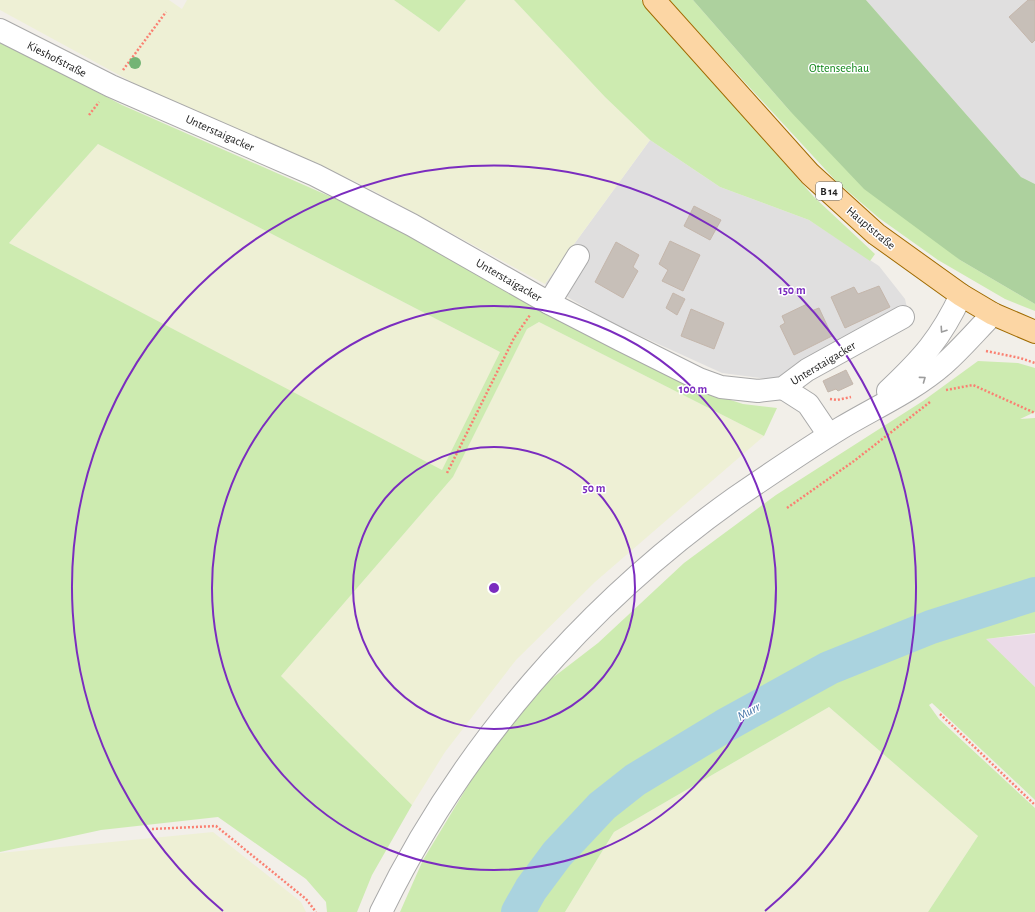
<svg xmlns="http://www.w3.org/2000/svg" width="1035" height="912" viewBox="0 0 1035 912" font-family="'Alegreya Sans',sans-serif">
<rect width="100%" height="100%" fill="#f2efe9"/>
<!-- residential -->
<g fill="#e0dfdf">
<polygon points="866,0 1035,0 1035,184 1021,177"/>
<polygon points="650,140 720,187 809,220 879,266 905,299 907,308 775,380 722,373 612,323 545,284"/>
</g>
<!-- industrial -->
<polygon fill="#ebdbe8" points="1035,634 1035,687 985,639"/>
<!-- farmland -->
<g fill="#eef0d5">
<polygon points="0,0 169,0 182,9 187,0 394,0 439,32 466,0 514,0 605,97 650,140 545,284 361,184 141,87 0,10"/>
<polygon points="98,144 500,352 442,471 9,243"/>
<polygon points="539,322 764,436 595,582 516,660 445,752 412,805 281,676 453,477 527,329"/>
<polygon points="829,707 978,836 928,912 565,912 614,832"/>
<polygon points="213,832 301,902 306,912 0,912 0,853"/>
</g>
<!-- grass -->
<g fill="#cdebb0" fill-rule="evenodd">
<polygon points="394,0 466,0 439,32"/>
<polygon points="514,0 641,0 814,197 875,254 870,261 809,220 720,187 650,140 605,97"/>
<polygon points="669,0 693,0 789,110 960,260 1035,304 1035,311 1005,299 938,260 879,218 836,181"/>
<path d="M0,41l122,64 282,124 292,160 47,15 34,4 -13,28 -225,-114 -12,7 -74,148 -172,199 131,129 -40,70 -15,37h-30l-1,-10 -20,-23 -88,-62 -117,13 -101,22zM98,144l402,208 -58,118 -433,-227z"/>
<polygon points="978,361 1018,363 1035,368 1035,412 1020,419 1035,418 1035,633 986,639 1035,687 1035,800 932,703 929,705 939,719 1035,808 1035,912 928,912 978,836 829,707 614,832 565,912 400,912 423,860 484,759 542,686 598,643 684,563 776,495 923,401"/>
</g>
<!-- forest -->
<polygon fill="#add19e" points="693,0 866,0 1021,177 1035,184 1035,304 960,260 864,189 789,110"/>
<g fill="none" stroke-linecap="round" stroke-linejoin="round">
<!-- river -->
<polyline stroke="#aad3df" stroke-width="34" points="518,912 531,889 557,854 602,806 635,780 724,726 829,668 931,627 1035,594"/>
</g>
<!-- building -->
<g fill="#c7bfb8" stroke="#c4b6ab">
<polygon points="1028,0 1035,0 1035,40 1032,43 1009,17"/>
<polygon points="694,206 721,220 710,240 684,226"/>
<polygon points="670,241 700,255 683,291 662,281 668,270 659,264"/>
<polygon points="616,242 639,255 633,267 638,271 623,298 595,282"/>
<polygon points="879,286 890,307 845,328 831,297 854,287 858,294"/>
<polygon points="673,293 685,299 677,315 666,308"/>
<polygon points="807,304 811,311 819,308 832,336 794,355 780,326 785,323 782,316"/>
<polygon points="691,309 724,323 714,349 681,336"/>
<polygon points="846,370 853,384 838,391 836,389 828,392 823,381"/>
</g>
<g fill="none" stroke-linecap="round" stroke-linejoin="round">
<defs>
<g id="minor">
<polyline points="0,30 111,86 315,175 412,225 549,303 621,340 699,379 721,387 758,391 783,388 807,370 903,317"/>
<polyline points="549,303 578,256"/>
<polyline points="783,388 808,404 829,435"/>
<path d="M888,391c34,-32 53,-53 73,-96"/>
<path d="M381,912c80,-165 205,-308 354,-414 35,-24 70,-48 106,-70 35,-21 72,-37 103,-64 18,-16 33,-34 49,-50"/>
</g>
<polyline id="major" points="654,0 810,174 876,234 961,295 993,314 1035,332"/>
</defs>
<!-- minor casing -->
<use href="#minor" stroke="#a9a9a9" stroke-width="24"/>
<!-- major casing -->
<use href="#major" stroke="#a06b00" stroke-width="24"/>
<!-- path -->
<g stroke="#fa8072" stroke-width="2.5" stroke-dasharray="2 2" stroke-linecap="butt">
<polyline points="123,70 166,12"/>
<polyline points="89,115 99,102"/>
<polyline points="986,351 1020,358 1035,363"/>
<polyline points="946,390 973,385 1035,413"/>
<polyline points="830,399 837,400 851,397"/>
<polyline points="447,473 514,338 530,315"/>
<polyline points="787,508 854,461 930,402"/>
<polyline points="940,714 1035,805"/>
<polyline points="152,829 216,826 306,899 316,912"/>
</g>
<!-- minor -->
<use href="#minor" stroke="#fff" stroke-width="22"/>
<!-- major -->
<use href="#major" stroke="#fcd6a4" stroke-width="22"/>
</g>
<!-- trees -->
<circle fill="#74b475" cx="135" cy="63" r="6"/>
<!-- one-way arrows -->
<defs><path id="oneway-chevron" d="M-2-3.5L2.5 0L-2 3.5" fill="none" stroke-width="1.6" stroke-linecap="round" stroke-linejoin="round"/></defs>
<g stroke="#9c9c9c">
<use href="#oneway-chevron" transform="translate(943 330) rotate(124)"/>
<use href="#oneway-chevron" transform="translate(923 379) rotate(-36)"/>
</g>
<!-- distance rings -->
<g fill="none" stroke="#7b2cbf" stroke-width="2">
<circle cx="494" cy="588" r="141"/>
<circle cx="494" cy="588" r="282"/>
<path d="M223 911A422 422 0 1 1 765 911"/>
</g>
<g text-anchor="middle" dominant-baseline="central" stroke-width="3" stroke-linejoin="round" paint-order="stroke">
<!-- shield labels -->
<rect fill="#fff" stroke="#646464" stroke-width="1" x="816" y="182" width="26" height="18" rx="3"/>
<g font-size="11" font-weight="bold" fill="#222">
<text x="829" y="191">B 14</text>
</g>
<!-- street labels -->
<g font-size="12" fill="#222" stroke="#fff">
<text transform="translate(57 59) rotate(27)">Kieshofstraße</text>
<text transform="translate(220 133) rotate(24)">Unterstaigacker</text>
<text transform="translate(871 228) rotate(40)">Hauptstraße</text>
<text transform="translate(509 280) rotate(30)">Unterstaigacker</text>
<text transform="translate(823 363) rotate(-31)">Unterstaigacker</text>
</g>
<!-- park labels -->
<g font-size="12" fill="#0c8416" stroke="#fff">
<text x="839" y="68">Ottenseehau</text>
</g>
<!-- water labels -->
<g font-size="13" font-style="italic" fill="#4a7aab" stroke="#fff">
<text transform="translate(749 712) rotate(-29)">Murr</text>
</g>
</g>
<circle cx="494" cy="588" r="6" fill="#7b2cbf" stroke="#fff" stroke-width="2"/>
<g font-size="12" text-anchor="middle" font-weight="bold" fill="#7b2cbf" stroke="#fff" stroke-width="3" stroke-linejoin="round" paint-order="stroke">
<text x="792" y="294">150 m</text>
<text x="693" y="393">100 m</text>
<text x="594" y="492">50 m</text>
</g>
</svg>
